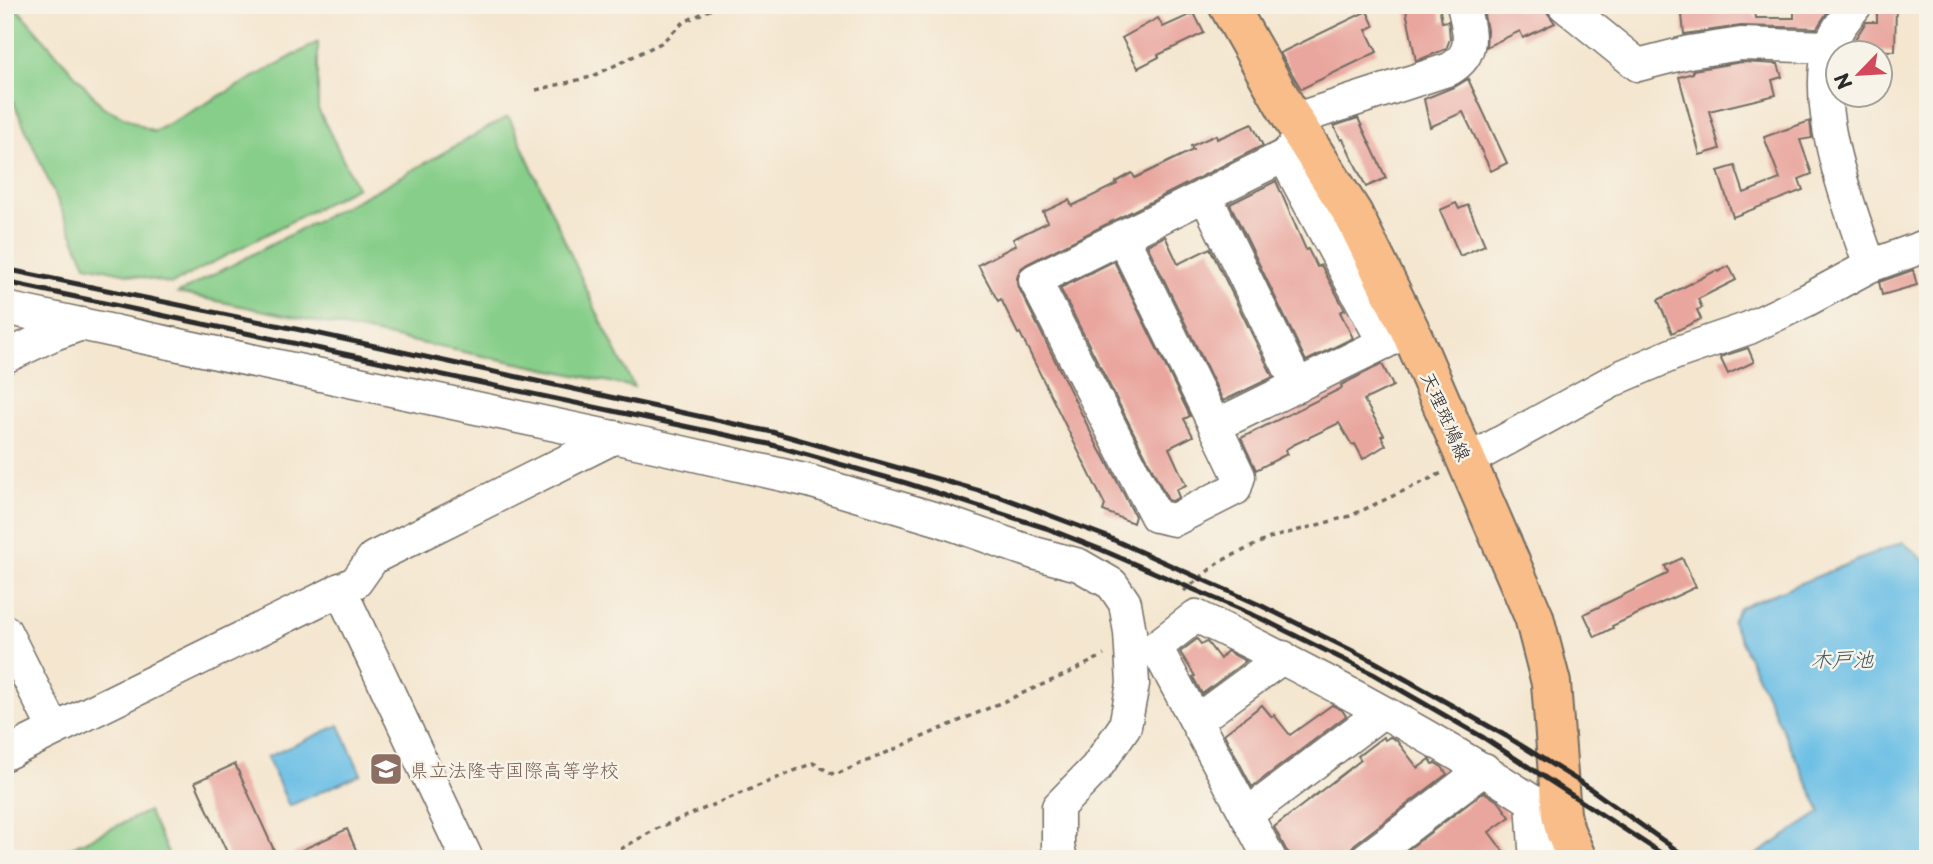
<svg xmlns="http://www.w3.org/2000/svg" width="1933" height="864" viewBox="0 0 1933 864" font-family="'Playpen Sans','Klee One',sans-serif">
<rect width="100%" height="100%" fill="#f7f3e8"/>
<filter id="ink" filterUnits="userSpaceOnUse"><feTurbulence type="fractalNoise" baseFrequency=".0143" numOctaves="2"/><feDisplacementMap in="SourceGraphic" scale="14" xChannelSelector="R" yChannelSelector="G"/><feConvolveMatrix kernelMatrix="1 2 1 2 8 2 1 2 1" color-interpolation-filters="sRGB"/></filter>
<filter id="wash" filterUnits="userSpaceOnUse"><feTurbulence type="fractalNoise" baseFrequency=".00686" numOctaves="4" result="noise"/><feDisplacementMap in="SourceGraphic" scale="28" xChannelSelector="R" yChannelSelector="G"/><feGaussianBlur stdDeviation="1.57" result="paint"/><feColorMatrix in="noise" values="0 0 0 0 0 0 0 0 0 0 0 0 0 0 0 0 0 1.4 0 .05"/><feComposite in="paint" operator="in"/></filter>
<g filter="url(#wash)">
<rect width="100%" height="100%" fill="#f4e6cf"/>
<!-- green -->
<g fill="#86ce89" stroke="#587c5a" stroke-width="2">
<polygon points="5,5 14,5 103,107 154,132 318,42 318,109 357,187 172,284 86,265 5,83"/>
<polygon points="507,117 510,119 599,317 634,387 178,293 384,186"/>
<polygon points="148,811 171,859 47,859"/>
</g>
<!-- water -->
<g fill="#69bee5" stroke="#4a7488" stroke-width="2">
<polygon points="1903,542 1928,564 1928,859 1750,859 1821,812 1732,622 1739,608"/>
<polygon points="339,725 361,774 289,806 267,757"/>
</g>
<g id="blocks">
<!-- building -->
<g fill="#e9a69e">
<polygon points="1405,5 1439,5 1442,22 1448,21 1449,27 1450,39 1446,49 1416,61"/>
<polygon points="1482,5 1513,5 1516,11 1528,5 1546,5 1547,12 1555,23 1523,38 1520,31 1486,47 1487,30"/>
<polygon points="1681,5 1754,5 1756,18 1794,18 1794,5 1832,5 1817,28 1741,26 1684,34"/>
<polygon points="1877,5 1896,5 1895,51 1848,50 1866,22 1877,22"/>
<polygon points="1367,11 1374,26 1366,30 1377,52 1301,89 1280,53"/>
<polygon points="1194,13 1204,33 1158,55 1159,57 1138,68 1122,38 1158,18 1163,27"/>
<polygon points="1742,62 1778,64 1782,77 1772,80 1776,95 1709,111 1720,149 1700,155 1679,77 1693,73 1693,70"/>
<polygon points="1468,79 1507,163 1491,171 1463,112 1430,127 1424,99 1456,86"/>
<polygon points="1358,118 1386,178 1366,187 1343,139 1341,140 1334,126"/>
<polygon points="1810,121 1812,138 1800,140 1812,174 1799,179 1803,190 1733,217 1718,171 1735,166 1744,193 1780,179 1764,137"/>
<polygon points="1252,124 1263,146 1260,147 1027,264 1020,269 1017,278 1019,288 1100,451 1103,454 1135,516 1133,523 1103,511 1105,505 1020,333 1018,334 1001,299 998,301 978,265 1016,245 1013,239 1048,222 1043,212 1069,200 1072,206 1117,184 1116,182 1132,173 1135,178 1193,150 1191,146 1216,135 1217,139"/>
<polygon points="1276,181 1306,250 1308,249 1317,267 1321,265 1345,310 1340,312 1353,338 1306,361 1230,204"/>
<polygon points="1456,203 1459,209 1468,205 1485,245 1460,256 1440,210"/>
<polygon points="1165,236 1178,264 1210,248 1273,377 1223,401 1147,245"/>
<polygon points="1114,261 1190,416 1184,419 1193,436 1169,448 1186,485 1176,490 1179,497 1172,501 1168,500 1060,288"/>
<polygon points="1729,266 1736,280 1698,299 1702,308 1697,310 1701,319 1672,333 1658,300 1717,270 1718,272"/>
<polygon points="1913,270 1917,285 1882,295 1879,282"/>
<polygon points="1748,348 1754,362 1728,374 1720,357"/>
<polygon points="1382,364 1393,386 1364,400 1384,435 1381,436 1386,445 1363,459 1355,444 1352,445 1339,423 1293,445 1285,450 1287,454 1256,470 1241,438 1342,388 1341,385"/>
<polygon points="1682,558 1696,587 1612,626 1613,628 1595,637 1584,614 1665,575 1668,572 1665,566"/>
<polygon points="1197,639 1201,644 1207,642 1220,659 1227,651 1246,661 1202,694 1193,677 1195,676 1180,652"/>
<polygon points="1262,705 1272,717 1274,715 1290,735 1332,705 1342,710 1346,716 1252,787 1224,734"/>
<polygon points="1383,737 1385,740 1390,737 1397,741 1418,768 1430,759 1433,764 1435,763 1442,767 1447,774 1355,844 1349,851 1348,859 1295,859 1286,850 1274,827 1361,760 1358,756"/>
<polygon points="235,764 278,859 230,859 195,782"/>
<polygon points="1484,792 1499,802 1510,817 1489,832 1509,859 1412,859 1406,851"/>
<polygon points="347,829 360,859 282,859"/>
</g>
</g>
</g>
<g filter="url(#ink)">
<use href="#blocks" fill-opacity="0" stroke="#716c64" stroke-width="2"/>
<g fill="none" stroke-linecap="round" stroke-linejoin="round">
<defs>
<g id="minor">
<polyline points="1564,5 1638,65 1689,52 1741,44 1830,47"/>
<path d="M1856,5c-10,13 -21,25 -26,41 -19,62 19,160 40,220"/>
<path d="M1293,120l157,-51c27,-16 19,-38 13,-64"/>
<polyline points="1304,136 1284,156 1035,280 1156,516 1174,520 1235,489 1239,476 1215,426 1410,330"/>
<polyline points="1284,156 1384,343"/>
<polyline points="1205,195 1298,386"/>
<polyline points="1122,236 1215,426"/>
<polyline points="5,308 655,446 809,481 940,520 1034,553 1079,565 1112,584 1125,603 1130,632 1133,684 1125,726 1096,768 1058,807 1058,846 1061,859"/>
<polyline points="5,357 54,334 82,324"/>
<polyline points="1467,461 1620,377 1676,353 1749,328 1807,300 1870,266 1928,245"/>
<polyline points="340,589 467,859"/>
<polyline points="5,631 54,729"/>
<polyline points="1196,721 1283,657"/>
<polyline points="5,754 356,582 373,558 615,437"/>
<polyline points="1246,815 1382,712"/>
<path d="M1270,859l-114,-212 40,-31c115,55 229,115 336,185l3,47 8,11"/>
<polyline points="1366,859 1484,769"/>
</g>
<polyline id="major" points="1228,5 1293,120 1353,214 1410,330 1534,617 1551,683 1561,814 1565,831 1577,859"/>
</defs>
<!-- minor casing -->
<use href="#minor" stroke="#716c64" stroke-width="35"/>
<!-- major casing -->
<use href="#major" stroke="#716c64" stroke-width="42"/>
<!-- path -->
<g stroke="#716c64" stroke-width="3.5" stroke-dasharray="5 5" stroke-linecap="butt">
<polyline points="536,90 591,77 661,43 684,22 720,5"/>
<polyline points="1184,591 1219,562 1270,538 1350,516 1442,473"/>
<polyline points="603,859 658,828 813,763 835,775 1069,673 1104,655"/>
</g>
<!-- minor -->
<use href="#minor" stroke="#fff" stroke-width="32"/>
<!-- major -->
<use href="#major" stroke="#f8bd89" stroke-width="38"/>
<!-- rail -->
<g stroke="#2b2b2b" stroke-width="5">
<polyline points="5,269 315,333 772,432 1001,497 1105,536 1262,606 1375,662 1506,736 1585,785 1689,859"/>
<polyline points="5,282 769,444 906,483 1046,528 1102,550 1260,618 1373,674 1484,738 1670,859"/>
</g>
</g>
</g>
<!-- icons -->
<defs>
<symbol id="school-square" viewBox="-11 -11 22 22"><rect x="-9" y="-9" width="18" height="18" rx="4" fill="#8d6e63" stroke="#f7f3e8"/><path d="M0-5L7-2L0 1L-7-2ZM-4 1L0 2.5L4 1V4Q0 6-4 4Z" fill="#fff"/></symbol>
</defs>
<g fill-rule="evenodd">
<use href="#school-square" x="367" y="750" width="38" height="38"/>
</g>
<g text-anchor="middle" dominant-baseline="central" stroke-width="5" stroke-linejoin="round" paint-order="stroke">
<!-- street labels -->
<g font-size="19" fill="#2b2b2b" stroke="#f7f3e8">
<text transform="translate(1447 416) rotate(66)">天理斑鳩線</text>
</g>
<!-- education labels -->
<g font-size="19" fill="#785e54" stroke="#f7f3e8" text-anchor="start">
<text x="410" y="769">県立法隆寺国際高等学校</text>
</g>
<!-- water labels -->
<g font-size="21" font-style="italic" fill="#3e5763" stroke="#f7f3e8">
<text x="1842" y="658">木戸池</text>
</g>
</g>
<!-- margin -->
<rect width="1933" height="864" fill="none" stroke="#f7f3e8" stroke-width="28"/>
<!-- north arrow -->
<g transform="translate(1859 74) rotate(245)"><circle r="33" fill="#f7f3e8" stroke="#a5a39c" stroke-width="2"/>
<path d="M0-5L12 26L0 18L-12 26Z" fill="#d1495b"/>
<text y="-10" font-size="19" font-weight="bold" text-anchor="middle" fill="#2b2b2b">N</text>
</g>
</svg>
